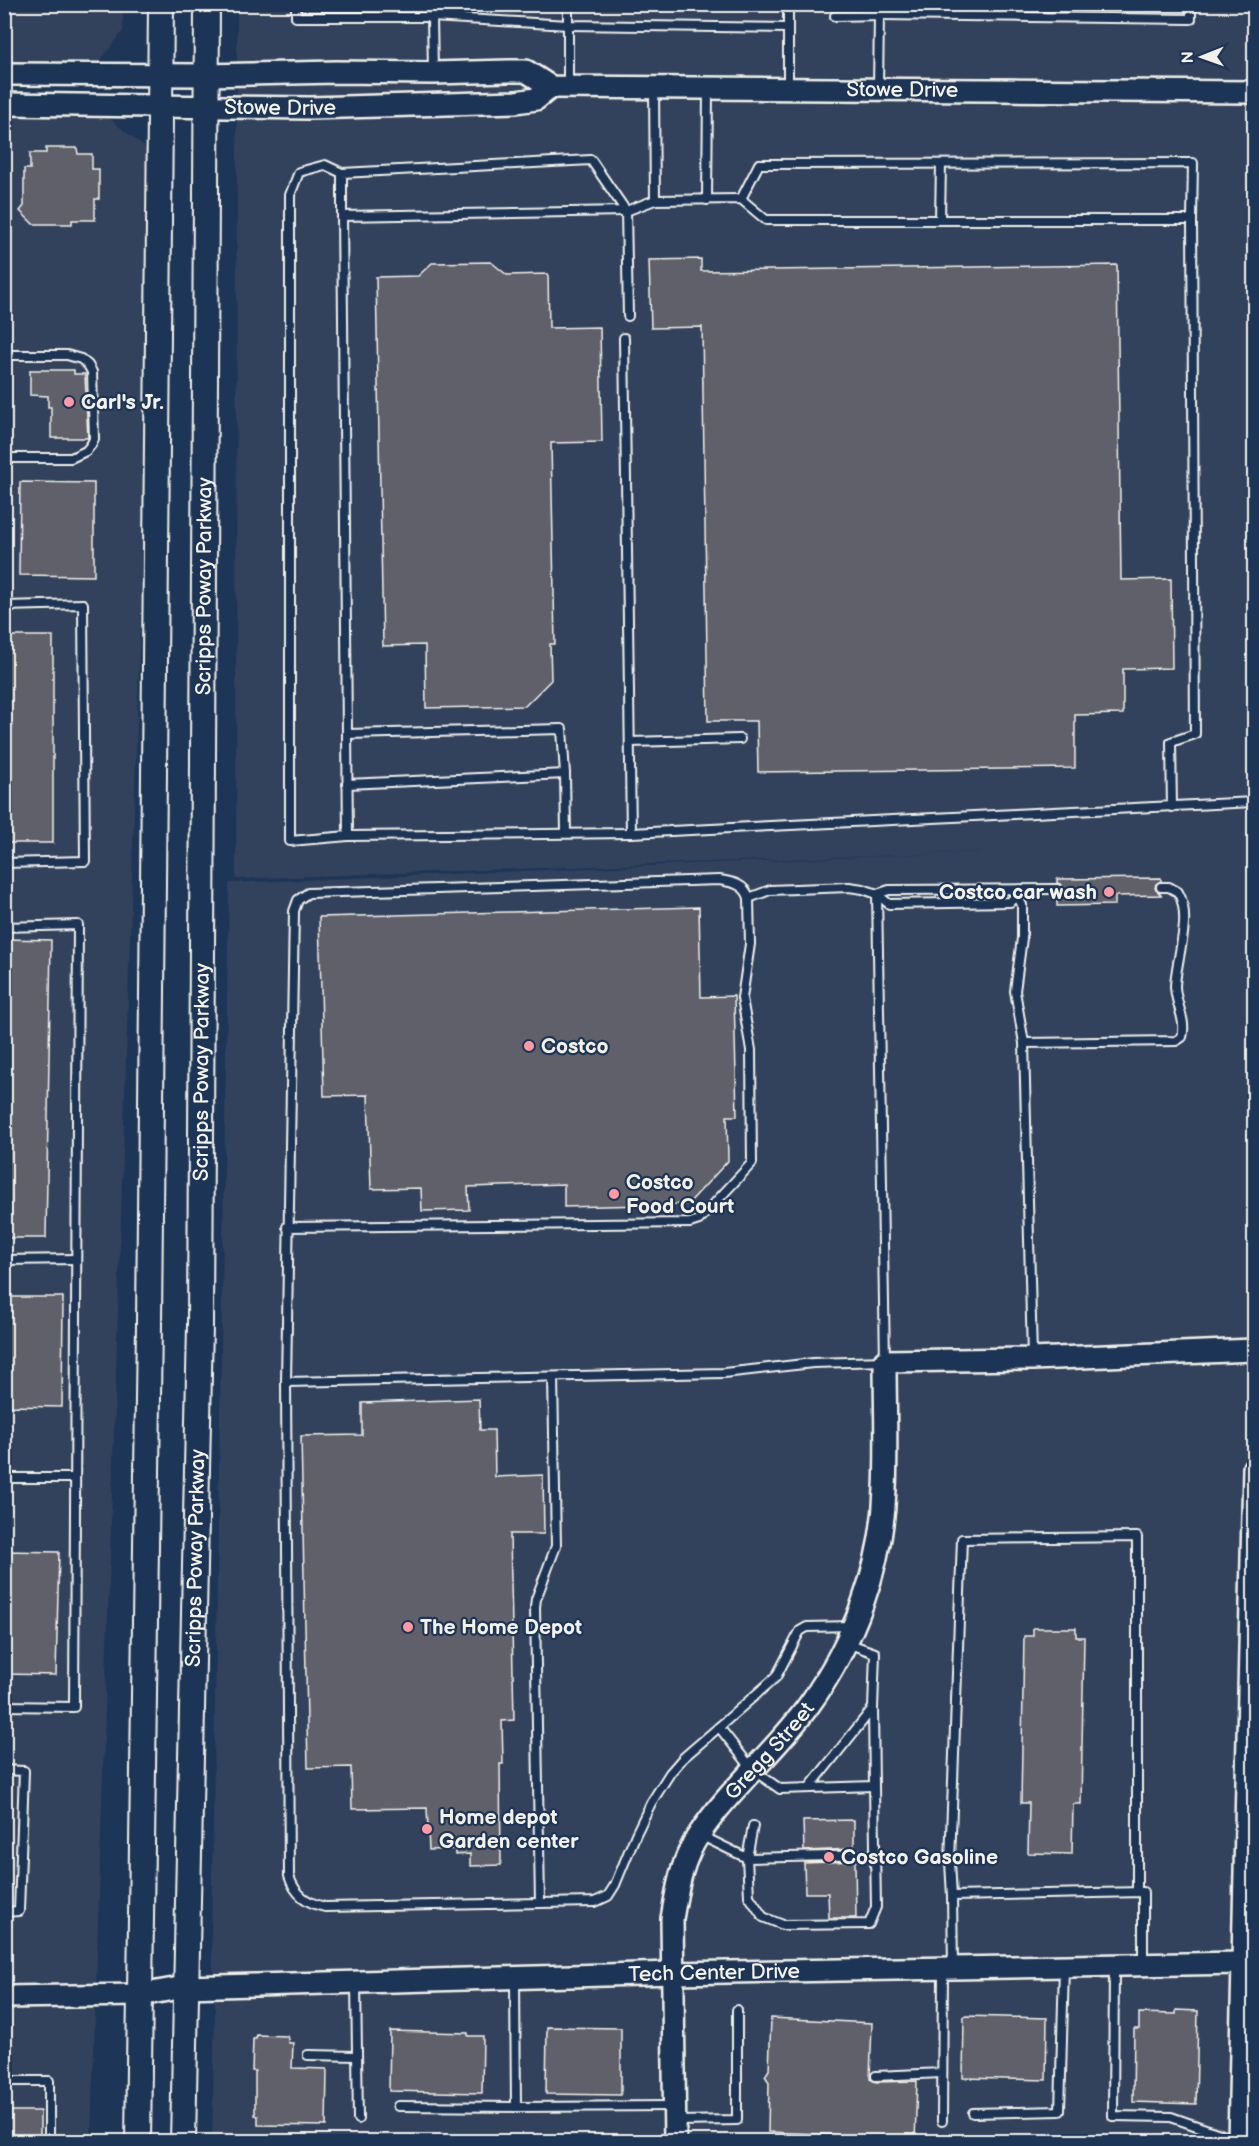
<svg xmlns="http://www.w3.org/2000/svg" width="1259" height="2146" viewBox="0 0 1259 2146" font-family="'Balsamiq Sans',sans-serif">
<rect width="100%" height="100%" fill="#1d3557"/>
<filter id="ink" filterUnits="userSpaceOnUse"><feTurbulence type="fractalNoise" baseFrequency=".0167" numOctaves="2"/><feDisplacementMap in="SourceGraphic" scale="12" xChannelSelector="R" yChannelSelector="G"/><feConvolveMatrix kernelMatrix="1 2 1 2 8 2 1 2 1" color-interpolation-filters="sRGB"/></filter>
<g filter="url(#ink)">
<!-- built -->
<g fill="#31425d">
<polygon points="4,5 123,5 123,31 100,61 5,62"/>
<polygon points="237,5 1254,5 1254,2141 212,2142 215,2008 211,1934 229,883 982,852 236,879"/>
<polygon points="4,113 105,115 147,149 145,476 91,2141 5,2142"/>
</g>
<!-- building -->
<g fill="#60616a" stroke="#f4f1e8" stroke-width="1.5">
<polygon points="46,148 77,148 78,154 92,154 92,169 99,169 99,199 95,199 95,220 72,220 72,224 33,224 20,211 24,206 24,169 30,169 30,153 46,153"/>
<polygon points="701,259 701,271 1117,265 1121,580 1171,579 1172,668 1123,669 1123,714 1075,715 1075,768 758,772 757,721 708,721 702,327 651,328 649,260"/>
<polygon points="491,262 507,275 548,274 549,328 600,327 602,442 551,443 555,644 550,644 551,680 525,706 426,708 425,645 383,646 376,277 418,276 432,263"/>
<polygon points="30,370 74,370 74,374 85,374 88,438 51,438 51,407 48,407 48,396 30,395"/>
<polygon points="20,482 94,483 94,576 19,575"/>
<rect x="4" y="636" width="49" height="207"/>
<polygon points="1161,878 1161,881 1156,884 1155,888 1161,895 1115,896 1115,905 1057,906 1057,895 1062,892 1063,888 1060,884 1057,883 1057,879"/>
<polygon points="699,907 701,997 734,996 737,1116 727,1116 728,1161 688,1204 564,1207 564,1184 468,1187 469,1210 422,1211 421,1188 371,1189 368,1095 324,1096 319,917"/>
<polygon points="4,939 51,940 46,1238 4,1238"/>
<polygon points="4,1297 63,1297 62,1407 4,1406"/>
<polygon points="479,1399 480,1430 494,1430 495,1477 543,1475 544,1534 510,1534 514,1720 502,1721 503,1764 500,1764 501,1865 470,1866 470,1854 455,1855 455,1849 429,1850 427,1808 352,1809 351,1767 308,1768 301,1436 362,1435 362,1403"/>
<polygon points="4,1551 59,1552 56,1675 4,1674"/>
<polygon points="1033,1628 1076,1628 1076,1637 1084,1637 1081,1804 1073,1804 1072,1854 1028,1853 1029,1803 1021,1803 1024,1636 1033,1636"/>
<polygon points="854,1820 854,1849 804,1851 803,1821"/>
<polygon points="855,1861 856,1918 829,1918 828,1893 805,1893 804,1863"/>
<polygon points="1176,2010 1198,2011 1196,2104 1133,2102 1134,2029 1139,2029 1139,2013 1176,2014"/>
<polygon points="964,2016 1047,2018 1046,2080 963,2078"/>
<polygon points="771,2018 872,2023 870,2079 876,2082 917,2081 915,2142 891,2142 891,2137 768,2132 769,2082 765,2076 769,2070"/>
<polygon points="547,2027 621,2028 621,2095 546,2094"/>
<polygon points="390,2031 468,2033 468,2036 483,2036 482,2093 389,2091"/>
<polygon points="256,2035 287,2036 289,2043 293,2043 292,2068 327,2069 326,2126 258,2125 258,2116 255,2115 255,2071 252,2071 253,2039 256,2039"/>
<rect x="4" y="2111" width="36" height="31"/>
</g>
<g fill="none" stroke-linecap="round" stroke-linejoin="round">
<defs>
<g id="lane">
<polyline points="296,4 296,17 432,17 433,71"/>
<polyline points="568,4 568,86"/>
<polyline points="879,15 1191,19 1191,4"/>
<polyline points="835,16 879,15 878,88"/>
<polyline points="432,17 568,25 788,28"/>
<polyline points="788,87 788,4"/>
<polyline points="342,173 342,216 626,211 591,160 342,173 325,165 299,172 290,195 290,841 348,836 631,833"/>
<polyline points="741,199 759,164 1193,163 1192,220"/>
<polyline points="655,200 741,199 766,220 1192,220 1195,734 1171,742 1172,807"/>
<polyline points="707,200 708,91"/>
<polyline points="342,216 348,836"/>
<polyline points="940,219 941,164"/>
<polyline points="628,316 626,211 655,200 654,90"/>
<polyline points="624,338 631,833 1254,802"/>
<polyline points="4,355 67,355 81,359 88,365 92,372 94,439 91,445 86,451 71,458 4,458"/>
<polyline points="4,606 83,604 85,861 4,863"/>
<polyline points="347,734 562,729 565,774"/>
<polyline points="630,742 740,739"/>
<polyline points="347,784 565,774 566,833"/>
<polyline points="877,894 889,890 1057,889"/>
<polyline points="1017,895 1022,905 1022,938 1015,991 1024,1043 1032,1357"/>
<polyline points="749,898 770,890 849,887 863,889 877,894 889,904 1010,902 1021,890"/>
<polyline points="4,927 78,925 74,1707 4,1706"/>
<path d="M1024,1043l152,-2 6,-4c5,-17 -7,-34 -7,-51 1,-29 18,-68 3,-94l-9,-5h-8"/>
<path d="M287,1227l403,-4 9,-3 53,-57 -1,-113 -9,-52 8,-54 -1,-46c-4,-14 -17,-16 -30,-18l-411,13 -10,7 -4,11 -8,471 438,-9 89,-10 72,-2 -8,-467"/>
<polyline points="4,1260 76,1259"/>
<path d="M286,1382l3,494c6,19 18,27 36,31l270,-5 13,-6 7,-11 21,-51 15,-31 19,-30 13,-15 36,-31 34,43 27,19 94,-3 -1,-78 2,-55 -28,-10"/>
<polyline points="4,1478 75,1478"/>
<polyline points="719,1727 776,1677 800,1631 807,1627 852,1626"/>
<polyline points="4,1770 24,1771 19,1911 4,1912"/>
<polyline points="874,1786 876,1907 869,1924 783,1925 763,1917 749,1896 747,1858 875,1855"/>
<polyline points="809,1788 873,1708"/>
<polyline points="700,1835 747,1858 753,1826"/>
<polyline points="952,1896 950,1862 962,1539 1137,1537 1137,1892"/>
<polyline points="540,1903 535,1607 536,1599 556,1546 553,1377"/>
<polyline points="953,1967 952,1896 1143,1892 1143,1963"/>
<polyline points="1114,1967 1113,2116 1171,2117 1237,2140"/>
<polyline points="356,1984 358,2119"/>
<polyline points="308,2055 357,2056"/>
<polyline points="876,2076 942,2073"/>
<polyline points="4,2081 49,2081 49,2142"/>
<polyline points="398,2106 516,2107 515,1979"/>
<polyline points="516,2107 673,2106"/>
<polyline points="973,2113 1060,2111 1064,1967"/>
<polyline points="677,2121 737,2120 737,2010"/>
<polyline points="942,2121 943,1971"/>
</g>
<g id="secondary">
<path id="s1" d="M4,74l202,1 130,-3 97,1 76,-2h17l25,16 703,5"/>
<path id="s2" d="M4,104l306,4 206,-6 20,-3 15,-12"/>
<path id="s3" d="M4,1997l136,-2 45,-8 489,-14 569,-10"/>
<path id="s4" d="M675,2142l-3,-223c5,-30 10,-61 28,-86 31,-46 77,-83 109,-128 44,-61 74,-140 76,-216 2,-42 0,-85 0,-128l147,-2 222,-9"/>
<polyline points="1239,2142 1254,1468"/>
</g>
<g id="primary">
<polyline points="138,2142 149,1324 161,4"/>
<path id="s5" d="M183,2142l17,-817 7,-1321"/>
</g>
</defs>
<!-- lane casing -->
<use href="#lane" stroke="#f4f1e8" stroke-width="12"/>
<!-- secondary casing -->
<use href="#secondary" stroke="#f4f1e8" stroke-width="26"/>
<!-- primary casing -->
<use href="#primary" stroke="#f4f1e8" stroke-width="28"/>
<!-- lane -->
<use href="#lane" stroke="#1d3557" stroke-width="8"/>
<!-- secondary -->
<use href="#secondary" stroke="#1d3557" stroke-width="21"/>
<!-- primary -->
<use href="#primary" stroke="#1d3557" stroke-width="24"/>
</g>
</g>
<!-- markers -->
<g fill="#ff9aa2" stroke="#1d3557" stroke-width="2">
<circle cx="69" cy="402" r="6"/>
<circle cx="1109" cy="892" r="6"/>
<circle cx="529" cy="1046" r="6"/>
<circle cx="614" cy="1194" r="6"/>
<circle cx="408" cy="1627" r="6"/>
<circle cx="427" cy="1829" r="6"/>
<circle cx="829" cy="1857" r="6"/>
</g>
<g text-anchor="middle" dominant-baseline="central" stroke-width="4.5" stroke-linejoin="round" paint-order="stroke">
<!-- street labels -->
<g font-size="21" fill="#f4f1e8" stroke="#1d3557">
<text stroke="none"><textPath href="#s1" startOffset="903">Stowe Drive</textPath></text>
<text stroke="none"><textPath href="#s2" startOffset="276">Stowe Drive</textPath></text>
<text stroke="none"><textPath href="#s5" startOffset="1556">Scripps Poway Parkway</textPath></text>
<text stroke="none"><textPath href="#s5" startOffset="1070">Scripps Poway Parkway</textPath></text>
<text stroke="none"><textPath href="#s5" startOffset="584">Scripps Poway Parkway</textPath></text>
<text stroke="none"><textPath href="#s4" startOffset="422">Gregg Street</textPath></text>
<text stroke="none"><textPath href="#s3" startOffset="711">Tech Center Drive</textPath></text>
</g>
<!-- poi labels -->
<g font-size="21" font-weight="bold" fill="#f4f1e8" stroke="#1d3557" text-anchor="start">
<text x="81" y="402">Carl's Jr.</text>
<text x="1097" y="892" text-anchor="end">Costco car wash</text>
<text x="541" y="1046">Costco</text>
<text x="626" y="1182">Costco<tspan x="626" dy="24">Food Court</tspan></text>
<text x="420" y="1627">The Home Depot</text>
<text x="439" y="1817">Home depot<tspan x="439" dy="24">Garden center</tspan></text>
<text x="841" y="1857">Costco Gasoline</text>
</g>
</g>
<!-- margin -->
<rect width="1259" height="2146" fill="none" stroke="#1d3557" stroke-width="24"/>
<rect x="12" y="12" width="1235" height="2122" fill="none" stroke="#f4f1e8" stroke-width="2" filter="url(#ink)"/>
<!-- north arrow -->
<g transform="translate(1202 57) rotate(269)" stroke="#1d3557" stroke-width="4.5" paint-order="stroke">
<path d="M0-4.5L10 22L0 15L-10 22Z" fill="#f4f1e8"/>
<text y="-9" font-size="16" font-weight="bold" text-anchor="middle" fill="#f4f1e8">N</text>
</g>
</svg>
